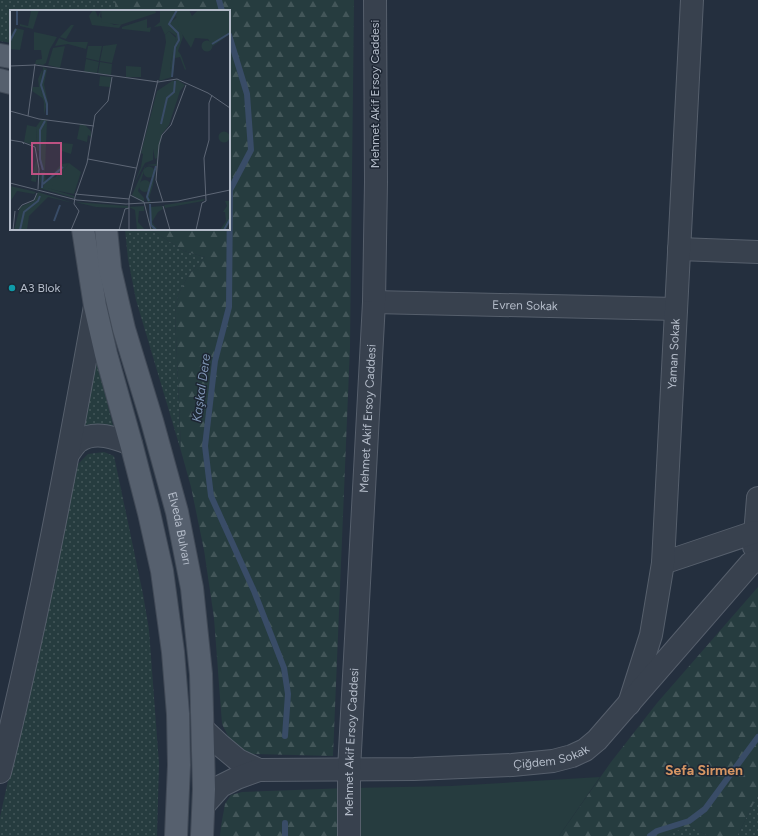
<svg xmlns="http://www.w3.org/2000/svg" width="758" height="836" viewBox="0 0 758 836" font-family="Figtree,sans-serif">
<defs>
<pattern id="grass-dots" width="8" height="8" patternUnits="userSpaceOnUse"><rect width="8" height="8" fill="#263c3f"/><path d="M2 2h.1M6 6h.1" fill="none" stroke="#435659" stroke-width="1.8" stroke-linecap="round"/></pattern>
<pattern id="forest-firs" width="22" height="20" patternUnits="userSpaceOnUse"><rect width="22" height="20" fill="#263c3f"/><path d="M5 1l3.5 6h-7zM16 11l3.5 6h-7z" fill="#435659"/></pattern>
</defs>
<rect width="100%" height="100%" fill="#242f3e"/>
<!-- grass -->
<g fill="url(#grass-dots)">
<polygon points="0,0 115,0 115,11 11,11 11,43 0,41"/>
<polygon points="125,229 150,229 184,251 205,257 189,274 178,295 175,313 181,451 136,300 128,259"/>
<path d="M95,352l19,78c-18,-9 -21,-5 -37,4z"/>
<polygon points="104,452 114,456 143,594 149,630 159,764 157,836 0,836 0,817 78,464 88,454"/>
<polygon points="758,795 758,836 737,836"/>
<polygon points="690,827 709,836 665,836 672,832"/>
</g>
<!-- forest -->
<g fill="url(#forest-firs)">
<polygon points="115,0 354,0 350,347 333,756 252,754 239,749 229,738 222,724 214,618 204,550 191,487 181,451 175,313 178,295 189,274 205,257 184,251 150,229 229,229 229,11 115,11"/>
<polygon points="758,587 758,795 737,836 709,836 690,827 672,832 665,836 559,836 611,762 657,703"/>
<polygon points="349,788 349,836 220,836 221,826 225,804 231,795 242,792"/>
</g>
<!-- garden -->
<polygon fill="#263c3f" points="600,777 559,836 349,836 349,788 451,786"/>
<g fill="none" stroke-linecap="round" stroke-linejoin="round">
<!-- stream -->
<g stroke="#394c67" stroke-width="6">
<polyline points="219,0 222,11"/>
<polyline points="229,35 247,94 251,150 230,190 229,307 215,361 205,446 211,496 254,591 284,668 288,694 285,736"/>
<polyline points="285,823 285,836"/>
<polyline points="650,836 657,831 689,821 705,809 758,737"/>
</g>
<defs>
<g id="minor">
<polyline points="679,249 758,252"/>
<path id="s1" d="M374,302l302,7"/>
<path d="M69,453c3,-4 6,-9 10,-12 16,-11 37,-3 52,3"/>
<polyline points="754,547 758,498"/>
<polyline points="663,563 755,532"/>
<path id="s2" d="M629,704l22,-69 12,-72 29,-563"/>
<polyline points="203,729 220,745 238,760 259,770"/>
<path d="M0,772c38,-154 67,-310 95,-466"/>
<path id="s3" d="M204,805l17,-19 16,-8 22,-8 155,-1 98,-4 41,-4 19,-5 13,-6 12,-10 154,-177 7,-2"/>
<path id="s4" d="M349,836v-66l25,-468 2,-120 -1,-182"/>
</g>
<g id="major">
<polyline points="0,55 11,57"/>
<polyline points="0,80 11,83"/>
<polyline points="83,229 95,306 106,354 132,447 149,513 162,571 173,652 178,714 179,765 176,836"/>
<path id="s5" d="M106,229l4,40 14,60 28,92 25,91 15,76 9,86 3,115 -2,47"/>
</g>
</defs>
<!-- minor casing -->
<use href="#minor" stroke="#565f6c" stroke-width="24"/>
<!-- major casing -->
<use href="#major" stroke="#414a57" stroke-width="24"/>
<!-- minor -->
<use href="#minor" stroke="#38414e" stroke-width="22"/>
<!-- major -->
<use href="#major" stroke="#56606e" stroke-width="22"/>
</g>
<!-- markers -->
<circle fill="#0f9aa8" stroke="#1d2633" stroke-width="1.5" cx="12" cy="288" r="4"/>
<g text-anchor="middle" dominant-baseline="central" stroke-width="3" stroke-linejoin="round" paint-order="stroke">
<!-- street labels -->
<g font-size="12" fill="#b4bcc9" stroke="#1d2633">
<text transform="translate(375 94) rotate(-90)">Mehmet Akif Ersoy Caddesi</text>
<text stroke="none"><textPath href="#s1" startOffset="151">Evren Sokak</textPath></text>
<text stroke="none"><textPath href="#s2" startOffset="355">Yaman Sokak</textPath></text>
<text stroke="none"><textPath href="#s4" startOffset="418">Mehmet Akif Ersoy Caddesi</textPath></text>
<text stroke="none"><textPath href="#s5" startOffset="309">Elveda Bulvarı</textPath></text>
<text stroke="none"><textPath href="#s4" startOffset="94">Mehmet Akif Ersoy Caddesi</textPath></text>
<text stroke="none"><textPath href="#s3" startOffset="360">Çiğdem Sokak</textPath></text>
</g>
<!-- poi labels -->
<g font-size="12" fill="#b4bcc9" stroke="#1d2633" text-anchor="start">
<text x="20" y="288">A3 Blok</text>
</g>
<!-- water labels -->
<g font-size="13" font-style="italic" fill="#7c92b1" stroke="#1d2633">
<text transform="translate(201 388) rotate(-82)">Kaşkal Dere</text>
</g>
<!-- quarter labels -->
<g font-size="14" font-weight="bold" fill="#d59563" stroke="#1d2633">
<text x="704" y="770">Sefa Sirmen</text>
</g>
</g>
<!-- overview -->
<g transform="translate(10 10)">
<rect width="220" height="220" fill="#242f3e"/>
<path d="M17,0h12l-6,19 -13,-3v-2l8,2 3,-15zM83,0h2l3,7 3,-7 -1,7 14,8h7l-2,3 -27,-3 -3,-9zM168,6l5,21 -5,14 3,4 5,14 -1,1 -5,-13 -5,1v-11l4,-5 -5,-14 -5,-4zM61,15h3l-8,14 -6,-2zM5,18l9,2 -4,20 -10,-1v-13zM159,21l7,7 -6,28 2,11 -13,4 7,-39 -1,-7zM24,22l23,5 -7,12 -4,14 -3,2 -8,-1 1,-4 6,-1 -1,-9h-7zM49,28l10,4h19l-2,7 -18,-5 -13,2zM191.5 36a5.5 5.5 0 1 1 11 0a5.5 5.5 0 1 1-11 0ZM107,34l-5,19 -12,-2 3,-15zM55,36l-5,22 -12,-3 5,-17zM78,36h14l-3,15 -13,-3zM76,49l13,3 -2,11 -13,-1zM90,52l12,2 -1,11 -13,-2zM116,56l15,1v10h-15zM32,60l-1,24 3,5 -12,-8 1,-4h6l-1,-8zM90,66l11,1 -1,10 -11,-1zM70,114l5,1 6,6v6l-3,-2 -1,7 -10,-3zM17,115l9,2 1,19 -13,-4zM208.5 127a5.5 5.5 0 1 1 11 0a5.5 5.5 0 1 1-11 0ZM26,149l2,6 -2,17 -5,-1zM59,153l12,9 -7,22 -25,-5 -1,-2 3,-1 1,-8 4,-1 2,-4v5zM0,176l18,4 8,2 -2,2 -17,-3 -7,11zM215,191h4l1,21 -4,8h-6l6,-9 -1,-9h-2l4,-6z" fill="#263c3f"/>
<path d="M91,0h54l1,3 -36,12 -18,-3zM150,0h29l3,6 6,-6h32v24l-17,12 -5,-7 -13,-1 -4,10 -11,-17 -4,-15 -7,8 9,9 1,7 -4,7 -1,23 -2,7 -2,-11 6,-30 -7,-5 -4,4 -4,-9 -7,1 6,-5zM137,9v9l4,-1 -1,5 -28,-3v-2zM33,57l4,2 -3,15 4,19v14l-2,-10 -2,8v-13l-3,-8zM168,70l7,5 -5,6 -11,34 -7,9 -9,51 -4,13 2,3 -3,2 -2,-5 10,-32 -10,-1 10,-1 1,-6 -2,1 -2,-10v11l-8,3 -11,21 7,-17 2,-13 -2,-1 16,-62 15,-10zM31,110h6l-2,51 -4,-2 -1,-17 -3,-2 -1,-23zM59,153l-12,17 2,-7 -7,5v7l3,3h-7l26,8v2l-35,-10h4l1,-4 -2,-6 -3,8 2,-14h4l1,11 15,-19zM136,154l-8,27 6,7v5l-12,-8zM28,182l35,11 -25,-6 -19,19 -2,14h-13l6,-23 14,-6zM195,189l-2,2 -38,7 -1,-3zM65,192l53,4v2l-32,-1zM134,196v5h-5l-1,11 7,8h-8l-2,-20 -6,-3zM152,196l1,3 -5,3 -6,10 6,8h-6l-4,-9h3v-14z" fill="#263c3f"/>
<path d="M52,133l11,1 -2,10 -9,-3z" fill="#263c3f"/>
<path d="M133.5 162a5.5 5.5 0 1 1 11 0a5.5 5.5 0 1 1-11 0ZM129 176a6 6 0 1 1 12 0a6 6 0 1 1-12 0Z" fill="#263c3f"/>
<path fill="none" stroke="#394c67" stroke-width="2" d="M7,0v15M0,31l6,-12M202,34l18,-11M35,60l-4,15 6,19v11M162,67l3,-30 4,-7 -1,-7 -9,-9 8,-14M151,114l6,-26 7,-6 1,-11M33,160l-3,-11v-29l5,-9M33,174l20,-17M32,178l1,-15M139,191l-2,-4 9,-31M140,194l1,21 5,5M44,211l6,-16M10,220l4,-18 14,-11 2,-5M214,220l6,-11"/>
<path fill="none" stroke="#5e6776" stroke-width="1" d="M0,56l25,-1 123,17 19,-3 31,14 22,15M0,101l29,8 55,7M18,106l7,-52M0,130l12,2M14,134l-2,-2 13,5 4,22 -1,20M78,149l48,9M0,173l67,17 49,4 52,-3 52,-11M65,184l54,5v31M120,185l14,7 7,28M119,189l29,-119M153,192l-7,-22 3,-35 3,-10 9,-10 15,-40M153,196l7,24M8,200l4,-5 12,-5 3,-7M3,220l2,-19M61,220l8,-19 -5,-7 1,-7 12,-34 8,-48 13,-14 4,-24M109,220l6,-21 4,-1M186,220l6,-27 4,-2 -2,-43 5,-18v-37l3,-8"/>
<path fill="#bd5182" fill-opacity="0.15" stroke="#bd5182" stroke-width="2" d="M22,133h29v31h-29z"/>
<rect width="220" height="220" fill="none" stroke="#b4bcc9" stroke-width="2"/>
</g>
</svg>
